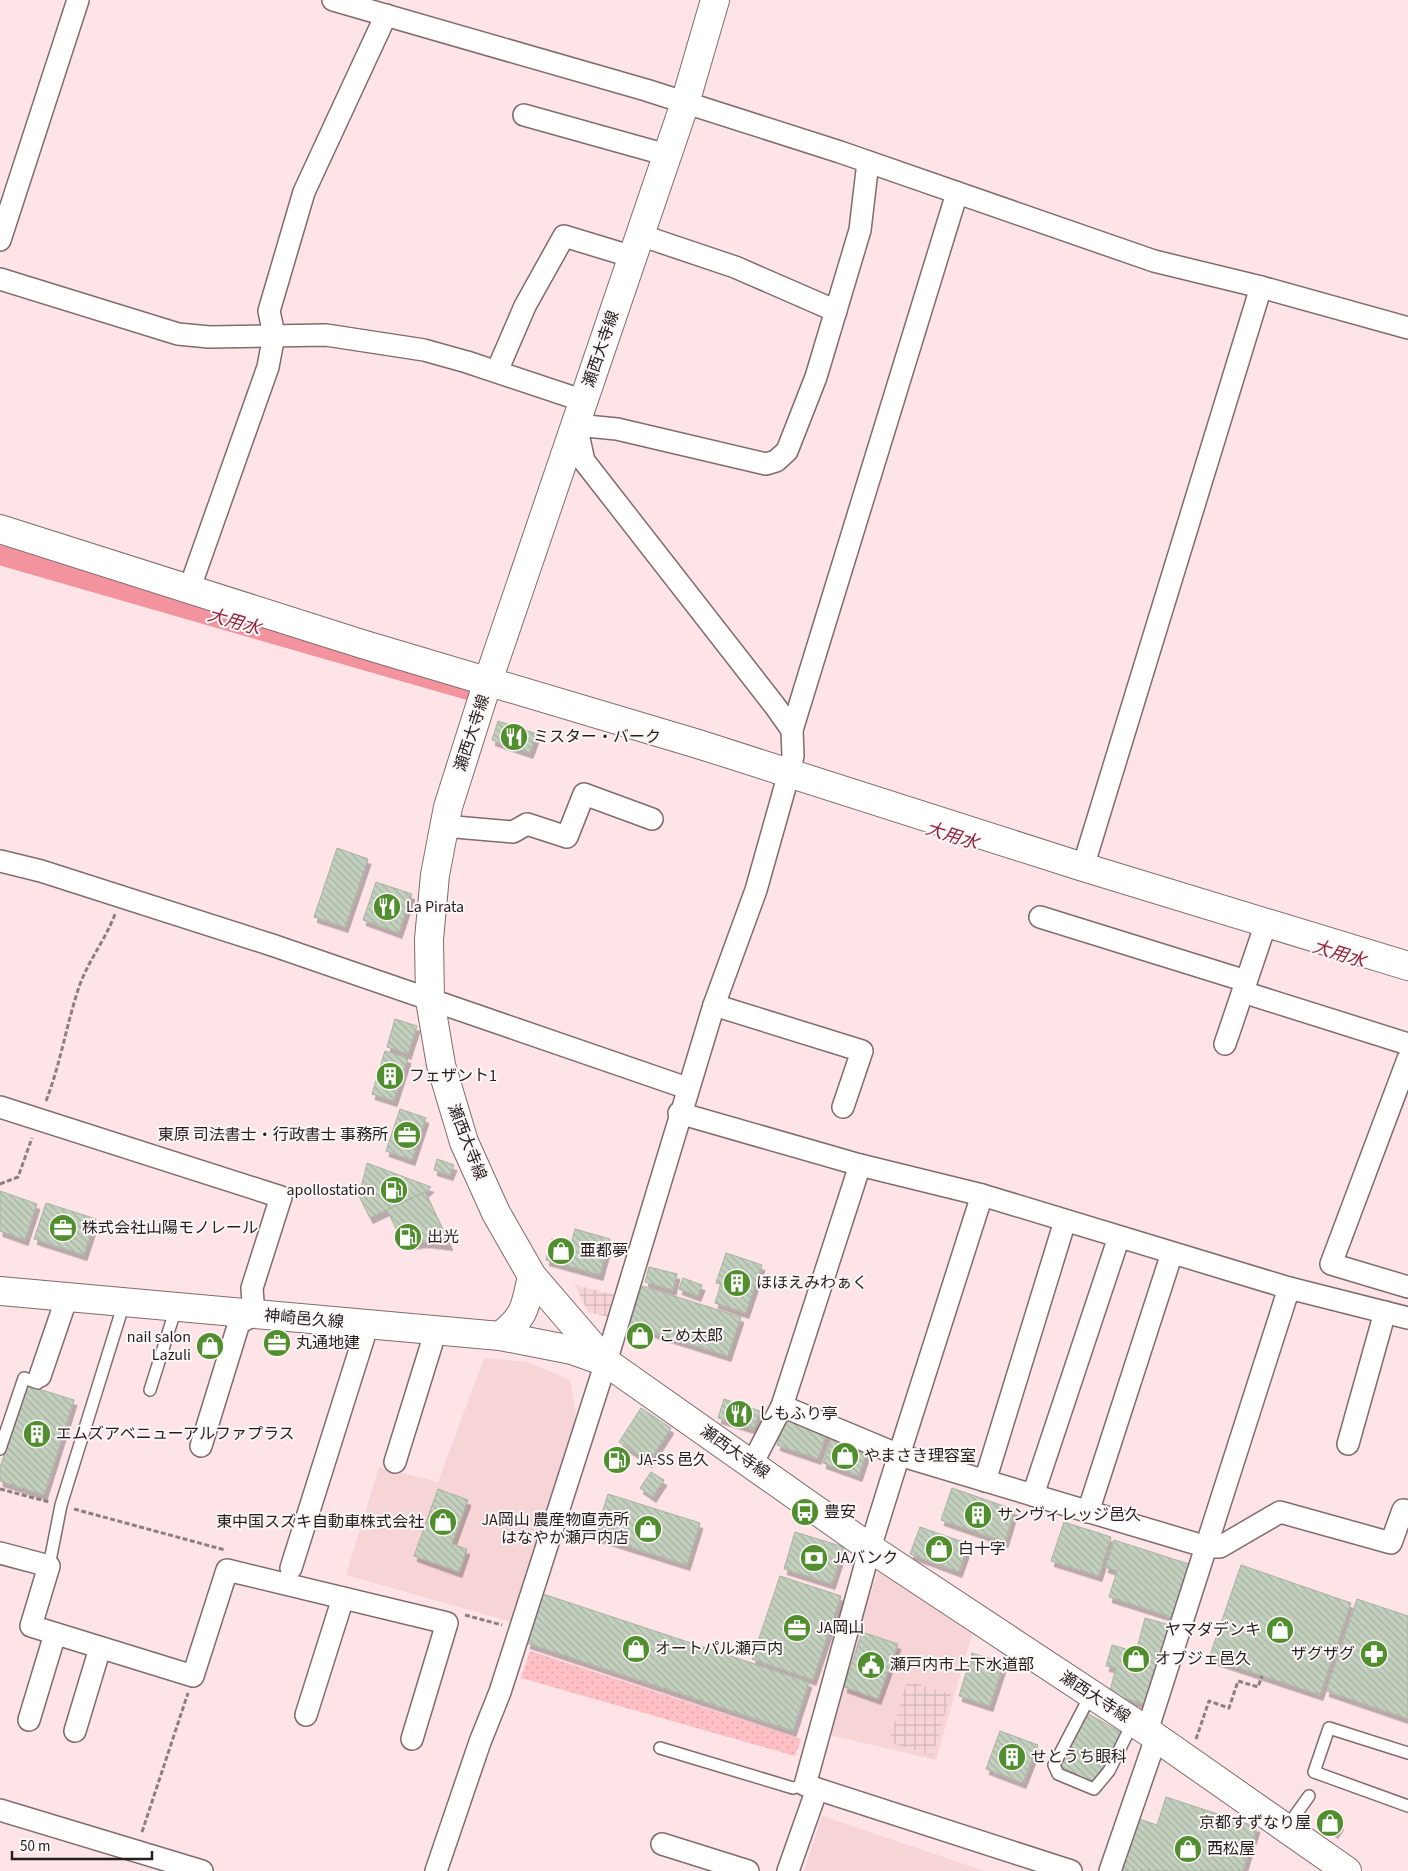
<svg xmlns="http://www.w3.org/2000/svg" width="1408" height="1871" viewBox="0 0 1408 1871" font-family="'Source Sans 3','Noto Sans JP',sans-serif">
<defs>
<pattern id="industrial-grid" width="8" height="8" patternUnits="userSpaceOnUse" patternTransform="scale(1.25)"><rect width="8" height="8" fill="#f7d5d7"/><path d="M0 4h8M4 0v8" fill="none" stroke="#d4b6b8"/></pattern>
<pattern id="grass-dots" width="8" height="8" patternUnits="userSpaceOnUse" patternTransform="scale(1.25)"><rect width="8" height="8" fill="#febfc5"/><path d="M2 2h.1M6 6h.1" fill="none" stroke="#daa4a9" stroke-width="1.8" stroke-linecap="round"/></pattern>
<pattern id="building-back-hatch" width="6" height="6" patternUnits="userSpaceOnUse" patternTransform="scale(1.25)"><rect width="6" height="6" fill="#c3d0be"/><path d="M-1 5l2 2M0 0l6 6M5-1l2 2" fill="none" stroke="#a7b2a3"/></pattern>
<filter id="shadow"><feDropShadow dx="3" dy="5.5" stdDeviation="0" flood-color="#0004"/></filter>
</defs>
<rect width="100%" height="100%" fill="#fee4e6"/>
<!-- built -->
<g fill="#f7d5d7">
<polygon points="484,1358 528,1362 570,1380 577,1420 515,1623 346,1575 379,1467 438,1482"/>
<polygon points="878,1571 972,1634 936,1760 825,1734"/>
<polygon points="822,1816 985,1871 804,1871"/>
</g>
<!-- industrial -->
<g fill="url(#industrial-grid)">
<polygon points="575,1285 616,1295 609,1317 588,1312"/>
<polygon points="907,1681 951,1694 932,1756 889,1742"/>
</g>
<!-- grass -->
<polygon fill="url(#grass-dots)" points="530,1651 801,1739 795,1756 521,1678"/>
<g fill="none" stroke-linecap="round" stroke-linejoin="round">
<!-- canal -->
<polyline stroke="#f3939e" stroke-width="20" points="0,555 468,690"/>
</g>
<!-- building -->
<g fill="url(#building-back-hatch)" stroke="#a6b3a1" filter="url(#shadow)">
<polygon points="498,721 537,734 530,753 492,740"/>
<polygon points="337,848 368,859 345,927 314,917"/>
<polygon points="376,882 412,894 399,933 363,920"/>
<polygon points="395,1019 417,1026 408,1054 387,1047"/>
<polygon points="385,1051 408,1058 394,1101 372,1094"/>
<polygon points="400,1109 426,1118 412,1160 386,1151"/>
<polygon points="437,1159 454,1165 450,1175 434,1170"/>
<polygon points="367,1163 431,1187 425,1192 370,1218 359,1196"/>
<polygon points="0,1191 37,1204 25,1240 0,1231"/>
<polygon points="425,1192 450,1245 424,1242 404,1245 387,1210"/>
<polygon points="46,1203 96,1219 84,1255 34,1239"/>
<polygon points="575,1229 610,1239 600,1275 546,1260 552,1239 571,1244"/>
<polygon points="726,1253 762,1265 746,1313 715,1303 721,1284 716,1283"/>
<polygon points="649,1267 677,1274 673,1290 645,1282"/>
<polygon points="683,1278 702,1285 698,1296 679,1289"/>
<polygon points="642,1286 741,1317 728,1356 629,1325"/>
<polygon points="26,1385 74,1400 44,1495 0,1481 0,1468"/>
<polygon points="724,1399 760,1411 754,1429 718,1418"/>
<polygon points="641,1408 671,1428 649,1462 619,1442"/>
<polygon points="786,1419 827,1433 818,1459 777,1445"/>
<polygon points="832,1436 868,1449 859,1476 823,1463"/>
<polygon points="651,1472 664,1480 653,1497 640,1488"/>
<polygon points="952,1488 1015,1510 1005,1542 941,1520"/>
<polygon points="438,1489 468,1500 452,1544 467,1549 459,1572 414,1556"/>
<polygon points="608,1494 700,1523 687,1565 595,1536"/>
<polygon points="1064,1522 1111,1537 1099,1576 1051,1561"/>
<polygon points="920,1527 969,1544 959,1572 910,1554"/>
<polygon points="795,1532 844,1547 832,1584 784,1569"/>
<polygon points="1114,1540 1192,1565 1175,1618 1109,1597 1117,1571 1105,1567"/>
<polygon points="1241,1565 1351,1603 1320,1695 1209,1658"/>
<polygon points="780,1576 841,1596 813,1680 752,1659"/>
<polygon points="543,1594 809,1682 793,1731 527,1643"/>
<polygon points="1357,1599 1408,1616 1408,1719 1326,1691"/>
<polygon points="1145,1618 1173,1626 1151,1706 1109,1694 1116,1668 1106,1666 1112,1645 1136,1652"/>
<polygon points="862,1632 898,1644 878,1699 844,1687"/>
<polygon points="972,1653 1004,1663 990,1706 959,1696"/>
<polygon points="1087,1713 1122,1733 1093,1784 1058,1764"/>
<polygon points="1000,1731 1038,1745 1023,1783 986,1769"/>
<polygon points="1166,1797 1257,1827 1243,1871 1118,1871 1136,1818 1157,1825"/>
<polygon points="1325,1813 1341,1824 1335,1833 1319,1822"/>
</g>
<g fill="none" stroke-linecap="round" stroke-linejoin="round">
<defs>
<g id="service">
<polyline points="150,1390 176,1308"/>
<polyline points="0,1449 24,1378 38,1383 40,1376"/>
<polyline points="49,1566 61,1505 124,1303"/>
<polyline points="1091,1694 1054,1765 1058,1774 1094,1789 1109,1771 1133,1722"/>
<polyline points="660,1748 793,1788 805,1785"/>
<polyline points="1408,1753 1329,1728 1314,1772 1408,1806"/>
<polyline points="1286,1828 1309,1796"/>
</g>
<g id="minor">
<polyline points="333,0 646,90 840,152 1154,261 1261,287 1408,328"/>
<polyline points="524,115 667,155"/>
<polyline points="640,235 735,267 836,311"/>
<polyline points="0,240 78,0"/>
<polyline points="0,279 178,334 209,337 326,335 424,350 467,362 584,401"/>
<polyline points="497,371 525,306 564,236 633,257"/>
<polyline points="189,590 268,367 274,335 269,311 304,192 386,15"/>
<polyline points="792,730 775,706 584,461 576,425 617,429 766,464 776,461 787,451 816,377 860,230 868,162"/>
<polyline points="444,826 513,832 527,824 567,837 584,794 652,819"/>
<polyline points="0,861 41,871 272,945 687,1088"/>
<polyline points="1083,867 1261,287"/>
<polyline points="1040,917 1246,981"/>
<polyline points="1243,992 1408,1044"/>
<polyline points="714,1005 862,1051 843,1107"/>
<polyline points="1225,1044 1266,923"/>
<polyline points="1408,1059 1331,1264 1408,1287"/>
<polyline points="0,1107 281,1197 252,1288 254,1315 239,1323 201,1446"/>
<polyline points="679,1113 860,1165 982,1195 1289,1288 1408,1318"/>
<polyline points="40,1376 67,1297"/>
<polyline points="782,1406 899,1455 982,1195"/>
<polyline points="1348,1444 1385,1312"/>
<polyline points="395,1462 436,1330"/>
<polyline points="752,1464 782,1406 860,1165"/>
<polyline points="985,1481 1065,1221"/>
<polyline points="1033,1495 1119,1237"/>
<polyline points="1088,1512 1172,1253"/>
<polyline points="0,1553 49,1566 31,1626 193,1676 227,1570 447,1623 412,1739"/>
<polyline points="291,1568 368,1324"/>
<polyline points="306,1715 343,1598"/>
<polyline points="29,1720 55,1634"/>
<polyline points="75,1731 100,1648"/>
<polyline points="1147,1731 1289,1288"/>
<polyline points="0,1810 202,1871"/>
<polyline points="662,1844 748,1871"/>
<polyline points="436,1871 480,1742 500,1692 606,1362 714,1005 756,890 789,773 793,756 792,730 957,193"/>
<polyline points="788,1871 817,1789"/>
<polyline points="1071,1871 805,1785 870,1548 899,1455 1207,1547 1220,1547 1280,1512 1391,1543 1403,1510 1408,1511"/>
<polyline points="1110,1871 1156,1738"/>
</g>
<polyline id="tertiary" points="0,529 362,644 698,744 1083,867 1408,966"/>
<g id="secondary">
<polyline points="715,0 685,103 488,681 448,807 435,875 429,939 430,1000 441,1065 464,1142 496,1213 532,1276 606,1362 870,1548 1147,1731 1347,1871"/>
<polyline points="0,1291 500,1336 572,1350 606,1362"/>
<path d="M500,1336c26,-20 25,-29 32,-60"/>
</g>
</defs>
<!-- service casing -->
<use href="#service" stroke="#816b6d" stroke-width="14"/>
<!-- minor casing -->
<use href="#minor" stroke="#816b6d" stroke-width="24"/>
<!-- tertiary casing -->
<use href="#tertiary" stroke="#816b6d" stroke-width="30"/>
<!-- secondary casing -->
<use href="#secondary" stroke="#816b6d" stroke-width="30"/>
<!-- path -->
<g stroke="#8f7e7f" stroke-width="3" stroke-dasharray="5 2.5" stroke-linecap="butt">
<path d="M46,1101c14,-36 20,-74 32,-111 9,-28 27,-49 37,-76"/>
<polyline points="0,1184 18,1177 32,1138"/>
<polyline points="0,1489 49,1502"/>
<polyline points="74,1509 225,1550"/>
<polyline points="465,1615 502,1625"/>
<polyline points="1196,1739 1209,1701 1229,1708 1238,1681 1258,1687 1262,1676"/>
<polyline points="142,1832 188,1693"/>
</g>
<!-- service -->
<use href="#service" stroke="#fff" stroke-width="11"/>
<!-- minor -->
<use href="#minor" stroke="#fff" stroke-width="21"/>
<!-- tertiary -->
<use href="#tertiary" stroke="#fff" stroke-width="28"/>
<!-- secondary -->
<use href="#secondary" stroke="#fff" stroke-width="28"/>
</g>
<!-- icons -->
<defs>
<symbol id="restaurant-disc" viewBox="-11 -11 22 22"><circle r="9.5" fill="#508e2e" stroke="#fcf7f7"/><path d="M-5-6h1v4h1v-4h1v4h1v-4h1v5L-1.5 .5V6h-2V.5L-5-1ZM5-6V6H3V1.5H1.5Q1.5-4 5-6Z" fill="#fff"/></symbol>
<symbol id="building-disc" viewBox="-11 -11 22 22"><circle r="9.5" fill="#508e2e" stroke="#fcf7f7"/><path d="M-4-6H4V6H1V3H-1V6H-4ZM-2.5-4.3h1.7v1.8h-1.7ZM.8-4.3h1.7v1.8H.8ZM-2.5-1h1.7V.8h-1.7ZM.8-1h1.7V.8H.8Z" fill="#fff"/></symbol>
<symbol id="office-disc" viewBox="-11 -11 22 22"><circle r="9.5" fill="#508e2e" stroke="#fcf7f7"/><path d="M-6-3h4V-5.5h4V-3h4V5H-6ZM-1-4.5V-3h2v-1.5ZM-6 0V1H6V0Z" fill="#fff"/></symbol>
<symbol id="fuel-disc" viewBox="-11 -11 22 22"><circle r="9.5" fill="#508e2e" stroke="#fcf7f7"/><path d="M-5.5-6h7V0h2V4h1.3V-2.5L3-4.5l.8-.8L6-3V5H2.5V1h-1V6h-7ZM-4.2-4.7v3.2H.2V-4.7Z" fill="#fff"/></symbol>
<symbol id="shop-disc" viewBox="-11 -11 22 22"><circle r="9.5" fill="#508e2e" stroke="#fcf7f7"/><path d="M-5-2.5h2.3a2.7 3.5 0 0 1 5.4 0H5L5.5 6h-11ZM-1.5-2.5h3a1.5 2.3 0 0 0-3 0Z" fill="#fff"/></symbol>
<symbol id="bus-disc" viewBox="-11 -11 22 22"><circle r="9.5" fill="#508e2e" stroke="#fcf7f7"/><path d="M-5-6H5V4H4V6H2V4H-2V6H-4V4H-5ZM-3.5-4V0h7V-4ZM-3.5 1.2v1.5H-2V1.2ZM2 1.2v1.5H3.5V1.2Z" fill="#fff"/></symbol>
<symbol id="bank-disc" viewBox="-11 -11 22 22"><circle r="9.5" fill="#508e2e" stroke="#fcf7f7"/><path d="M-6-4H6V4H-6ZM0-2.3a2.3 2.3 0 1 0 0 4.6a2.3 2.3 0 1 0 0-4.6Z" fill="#fff"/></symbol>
<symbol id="pharmacy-disc" viewBox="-11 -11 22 22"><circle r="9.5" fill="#508e2e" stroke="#fcf7f7"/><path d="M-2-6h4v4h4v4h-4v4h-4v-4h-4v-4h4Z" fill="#fff"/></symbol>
<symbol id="civic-disc" viewBox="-11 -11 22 22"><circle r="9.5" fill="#508e2e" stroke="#fcf7f7"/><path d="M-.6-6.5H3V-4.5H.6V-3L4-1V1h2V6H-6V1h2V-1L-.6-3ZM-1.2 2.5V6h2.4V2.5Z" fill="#fff"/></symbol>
</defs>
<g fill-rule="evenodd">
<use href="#restaurant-disc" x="498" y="721" width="32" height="32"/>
<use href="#restaurant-disc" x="371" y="891" width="32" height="32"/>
<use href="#building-disc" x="374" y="1060" width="32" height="32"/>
<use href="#office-disc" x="391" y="1119" width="32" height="32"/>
<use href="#fuel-disc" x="378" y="1174" width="32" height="32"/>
<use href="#office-disc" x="47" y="1212" width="32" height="32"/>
<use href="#fuel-disc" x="392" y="1221" width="32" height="32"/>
<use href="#shop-disc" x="545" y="1235" width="32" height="32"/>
<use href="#building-disc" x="721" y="1267" width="32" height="32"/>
<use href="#shop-disc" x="624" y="1320" width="32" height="32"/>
<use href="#office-disc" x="261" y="1327" width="32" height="32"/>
<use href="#shop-disc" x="194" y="1330" width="32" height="32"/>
<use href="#restaurant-disc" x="723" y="1398" width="32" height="32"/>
<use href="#building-disc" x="21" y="1418" width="32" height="32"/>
<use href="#shop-disc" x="829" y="1440" width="32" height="32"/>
<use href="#fuel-disc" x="601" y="1444" width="32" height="32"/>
<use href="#bus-disc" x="789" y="1496" width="32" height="32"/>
<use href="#building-disc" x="962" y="1499" width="32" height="32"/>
<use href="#shop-disc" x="427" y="1506" width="32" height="32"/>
<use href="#shop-disc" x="632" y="1513" width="32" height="32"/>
<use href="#shop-disc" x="923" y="1533" width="32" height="32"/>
<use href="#bank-disc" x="798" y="1542" width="32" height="32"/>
<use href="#office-disc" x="781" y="1612" width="32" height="32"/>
<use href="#shop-disc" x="1264" y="1614" width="32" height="32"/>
<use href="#shop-disc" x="620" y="1633" width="32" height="32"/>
<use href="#pharmacy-disc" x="1358" y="1638" width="32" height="32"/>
<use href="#shop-disc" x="1120" y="1643" width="32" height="32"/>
<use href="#civic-disc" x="855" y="1649" width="32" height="32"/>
<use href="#building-disc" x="996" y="1741" width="32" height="32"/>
<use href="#shop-disc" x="1314" y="1807" width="32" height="32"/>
<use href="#shop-disc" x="1172" y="1833" width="32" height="32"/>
</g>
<g text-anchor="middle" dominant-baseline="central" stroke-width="4" stroke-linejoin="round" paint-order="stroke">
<!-- street labels -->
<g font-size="16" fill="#261d1e" stroke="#fcf7f7">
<text transform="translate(601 349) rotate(-71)">瀬西大寺線</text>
<text transform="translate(472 733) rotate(-72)">瀬西大寺線</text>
<text transform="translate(467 1142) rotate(69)">瀬西大寺線</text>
<text transform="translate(304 1319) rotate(5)">神崎邑久線</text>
<text transform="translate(735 1452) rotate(35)">瀬西大寺線</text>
<text transform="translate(1095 1697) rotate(33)">瀬西大寺線</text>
</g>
<!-- poi labels -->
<g font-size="16" fill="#261d1e" stroke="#fcf7f7" text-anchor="start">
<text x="533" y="737">ミスター・バーク</text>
<text x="406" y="907">La Pirata</text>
<text x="409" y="1076">フェザント1</text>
<text x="388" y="1135" text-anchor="end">東原 司法書士・行政書士 事務所</text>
<text x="375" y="1190" text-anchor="end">apollostation</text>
<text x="82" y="1228">株式会社山陽モノレール</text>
<text x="427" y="1237">出光</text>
<text x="580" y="1251">亜都夢</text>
<text x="756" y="1283">ほほえみわぁく</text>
<text x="659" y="1336">こめ太郎</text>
<text x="191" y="1337" text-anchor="end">nail salon<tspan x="191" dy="18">Lazuli</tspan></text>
<text x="296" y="1343">丸通地建</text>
<text x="758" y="1414">しもふり亭</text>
<text x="56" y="1434">エムズアベニューアルファプラス</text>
<text x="864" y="1456">やまさき理容室</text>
<text x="636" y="1460">JA-SS 邑久</text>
<text x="824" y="1512">豊安</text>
<text x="997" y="1515">サンヴィレッジ邑久</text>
<text x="629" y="1520" text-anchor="end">JA岡山 農産物直売所<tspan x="629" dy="18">はなやか瀬戸内店</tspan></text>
<text x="424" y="1522" text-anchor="end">東中国スズキ自動車株式会社</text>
<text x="958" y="1549">白十字</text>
<text x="833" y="1558">JAバンク</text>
<text x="816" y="1628">JA岡山</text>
<text x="1261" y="1630" text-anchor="end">ヤマダデンキ</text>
<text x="655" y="1649">オートパル瀬戸内</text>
<text x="1355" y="1654" text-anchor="end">ザグザグ</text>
<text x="1155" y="1659">オブジェ邑久</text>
<text x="890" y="1665">瀬戸内市上下水道部</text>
<text x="1031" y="1757">せとうち眼科</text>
<text x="1311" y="1823" text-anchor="end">京都すずなり屋</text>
<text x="1207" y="1849">西松屋</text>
</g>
<!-- water labels -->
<g font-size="18" font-style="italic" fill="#93233c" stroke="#fcf7f7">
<text transform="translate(234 622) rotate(16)">大用水</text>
<text transform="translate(952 836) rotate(17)">大用水</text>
<text transform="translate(1339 954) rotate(17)">大用水</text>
</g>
</g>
<!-- scale -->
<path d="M12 1851v8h140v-8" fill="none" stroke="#261d1e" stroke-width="2.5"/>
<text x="20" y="1851" font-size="15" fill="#261d1e" stroke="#fcf7f7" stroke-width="4" paint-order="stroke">50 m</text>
</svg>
